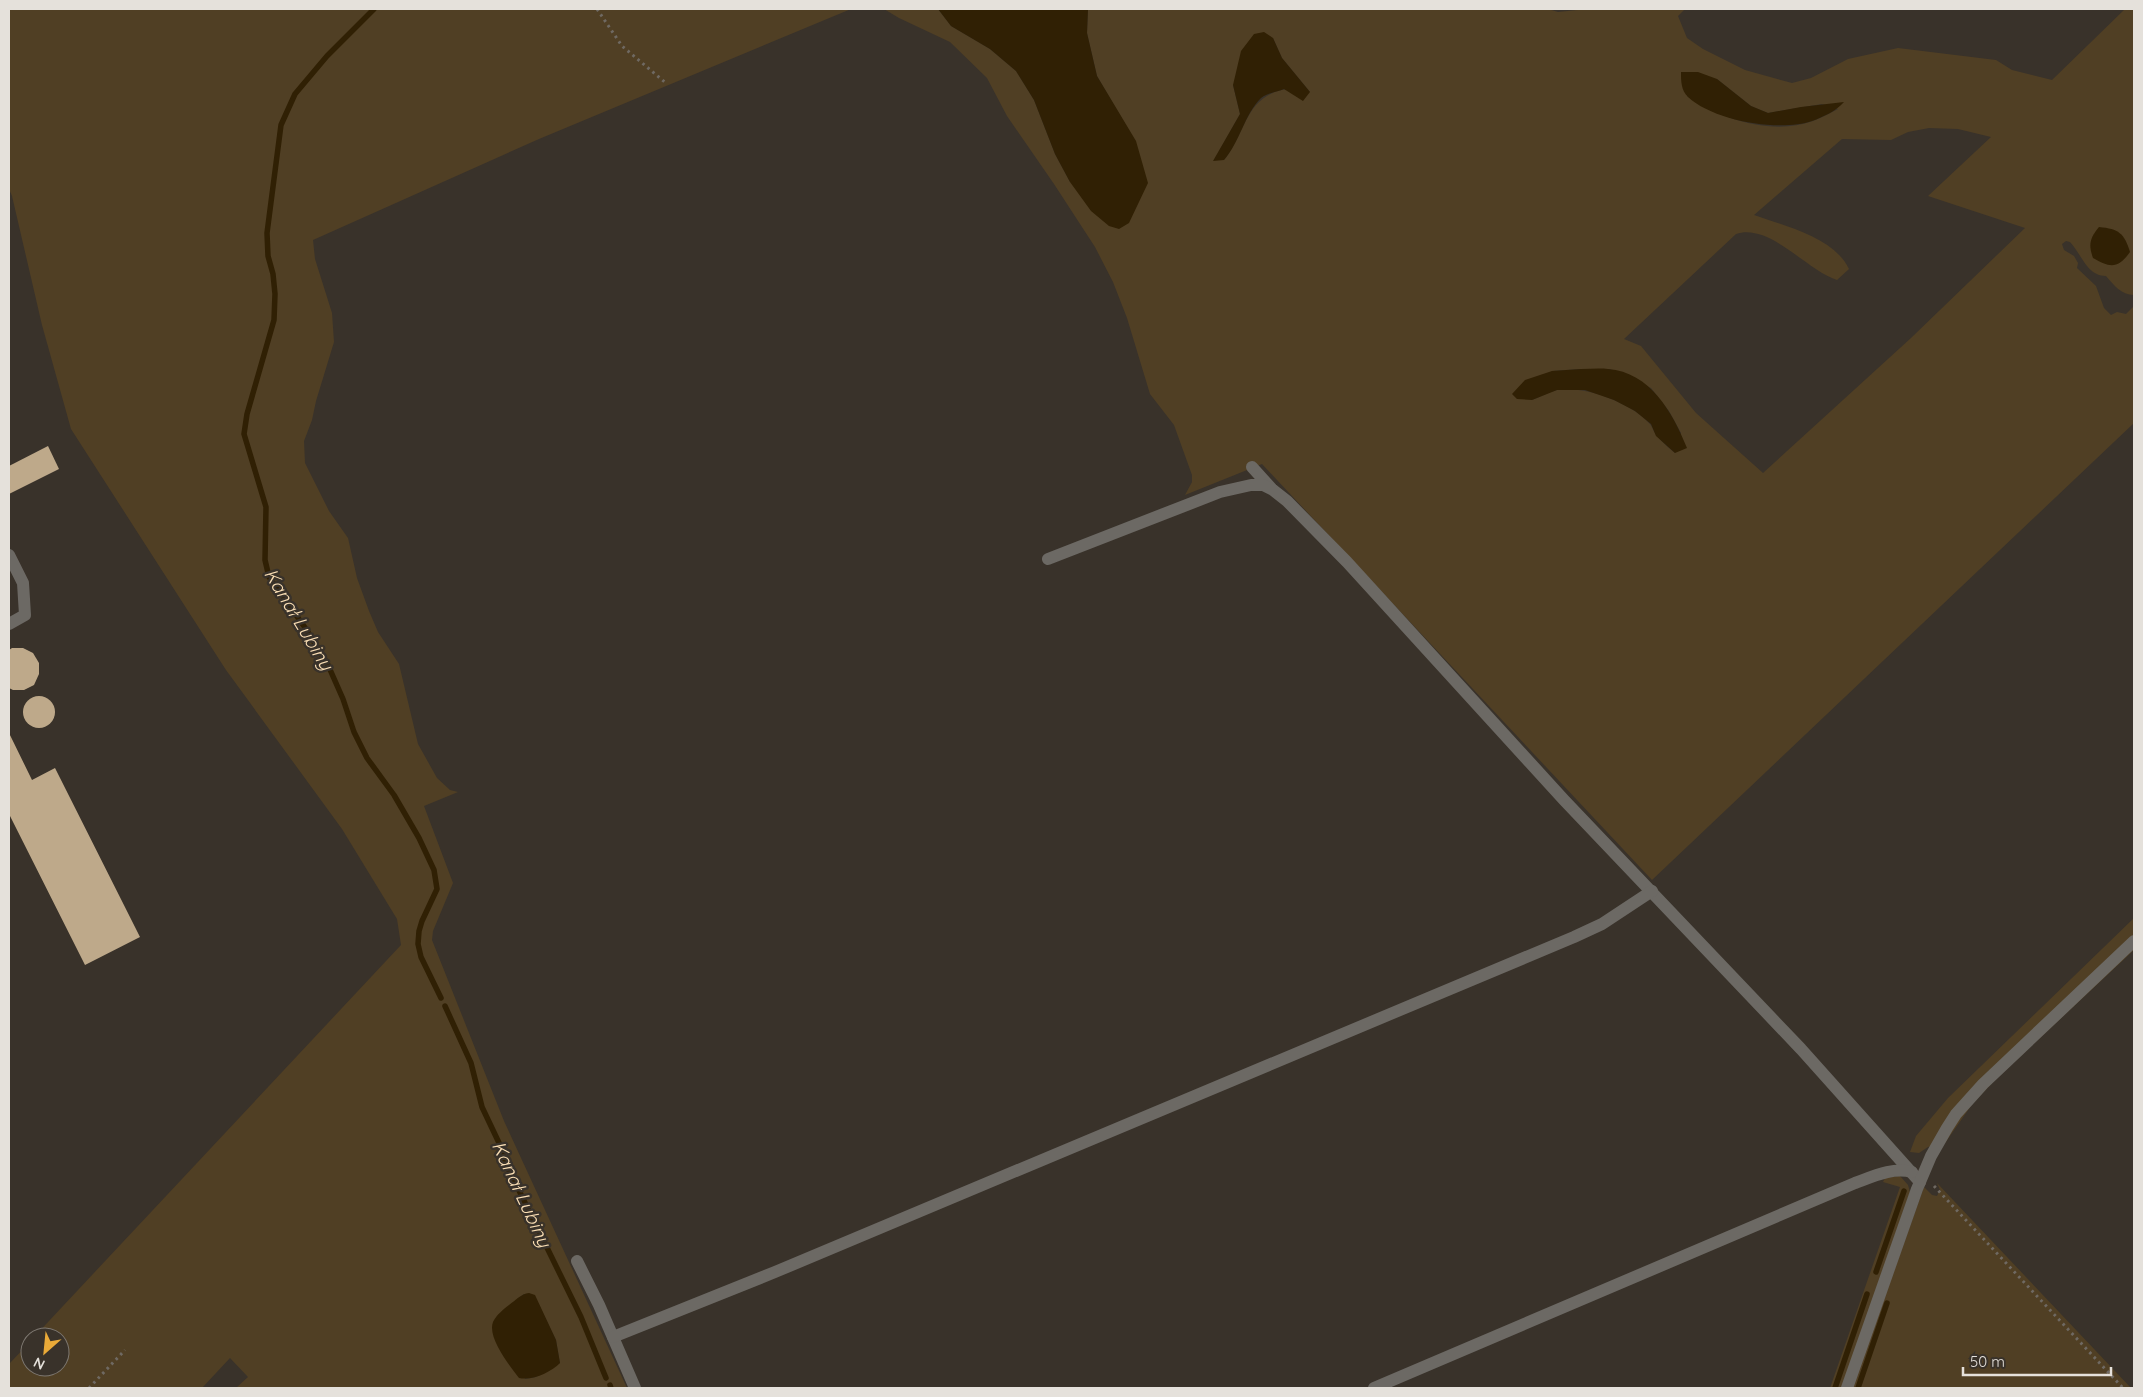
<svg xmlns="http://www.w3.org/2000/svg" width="2143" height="1397" viewBox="0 0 2143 1397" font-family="Quicksand,sans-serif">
<rect width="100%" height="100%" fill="#39322a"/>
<!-- green -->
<g fill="#503f24" fill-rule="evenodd">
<path d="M9,9h842l-312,130 -226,101 2,19 17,54 2,29 -18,59 -4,19 -8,21 1,22 24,48 19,27 9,40 12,33 9,21 21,32 19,80 19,34 13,12 8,2 -34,14 29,77 -20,48 -1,9 72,181 123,267h-391l12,-11 -18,-19 -28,30h-193v-24l21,-22v25h30v-30h-26l367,-392 -4,-26 -55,-90 -116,-159 -155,-241 -29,-104 -30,-129 -3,-7zM524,1294l15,11 17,35 4,23 -24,14 -11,2 -8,-80z"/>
<path d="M884,9h54l13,17 39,23 26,22 18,29 21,54 15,28 65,-41 -38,-65 -10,-43 1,-24h460l10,3 29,-3h98l-7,7 9,22 16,11 42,21 47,13 19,-5 37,-19 50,-11 98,12 16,10 40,10 73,-71h9v286c-13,0 -20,-10 -28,-19 -19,0 -24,-21 -36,-34l-4,-1 -4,3 2,6 10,6 4,7 -1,5 19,18 8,22 7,7 6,-3 9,2 8,-8v117l-482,457 -390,-416 -77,31 7,-13v-7l-18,-50 -24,-31 -23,-76 -14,-36 -18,-35 -41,-63 -47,-68 -20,-38 -37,-36 -51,-24zM1273,38l9,20 28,34c-9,-1 -20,-4 -28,-2 -37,8 -37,45 -58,70h-10l26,-46 -7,-29zM1717,79l34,27 17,7 54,-9 16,5c-8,4 -17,9 -25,12 -41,15 -92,-2 -126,-25zM1929,128l29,1 33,8 -63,59 97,32 -114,110 -148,135 -67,-60 -55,-67 -17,-7 112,-105c34,-11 70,36 101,46l12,-11c-15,-32 -65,-43 -95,-54l88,-76 49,1 17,-8zM1581,369h29l41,19 18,23 12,22 -6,20c-6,-5 -12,-10 -17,-16 -4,-4 -5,-9 -8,-13 -18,-21 -65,-39 -93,-34 -8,2 -17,7 -25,10l20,-29z"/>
<polygon points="2134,918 2134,950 1996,1079 1973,1103 1945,1143 1928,1147 1919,1153 1910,1152 1916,1136 1948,1098"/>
<polygon points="1900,1176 1908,1185 1910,1192 1842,1388 1830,1388 1900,1187 1883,1182 1885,1178"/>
<polygon points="1937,1183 2131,1388 1852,1388 1924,1187 1932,1195 1937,1196 1940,1190"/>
</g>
<!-- water -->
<g fill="#302004">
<polygon points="938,9 1088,9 1087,33 1097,76 1136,141 1148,183 1129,223 1119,229 1109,226 1091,211 1070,182 1055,154 1034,100 1016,71 990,49 951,26"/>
<path d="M1264,32l9,6 9,20 28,34 -7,9 -19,-12c-7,3 -17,4 -23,9 -17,17 -21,44 -37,62l-11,1 27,-47 -7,-29 8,-34 13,-17z"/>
<path d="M1681,72h17l19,7 34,27 17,7 33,-6 43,-5c-8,9 -21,15 -32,19 -33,11 -98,0 -124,-24 -7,-7 -7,-16 -7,-25z"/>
<path d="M2099,227c20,2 25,6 31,25 -12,17 -20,16 -37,6 -5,-14 -3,-20 6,-31z"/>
<path d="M1581,369c9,0 18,-1 27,0 42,3 65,44 79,79l-12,5 -19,-17 -5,-12 -16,-13 -21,-11 -29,-10h-28l-25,10 -15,-1 -5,-5 13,-14 27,-9z"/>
<path d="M529,1293l6,2 21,45 4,23c-9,9 -27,18 -41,15 -9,-12 -32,-40 -26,-56 3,-7 11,-13 16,-17 7,-5 12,-11 20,-12z"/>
</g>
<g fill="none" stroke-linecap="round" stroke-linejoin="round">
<!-- stream -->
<g stroke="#302004" stroke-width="5.5">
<polyline points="374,9 327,56 295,94 281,125 267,233 268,256 273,274 275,294 274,320 247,414 244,434 266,507 265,560 269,577 306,629 328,665 343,699 354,732 367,758 394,795 419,838 434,870 437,889 422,921 419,931 418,944 421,957 441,998"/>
<polyline points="445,1006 471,1063 482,1107 500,1145 505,1162 581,1317 606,1378"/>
<polyline points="1876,1272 1904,1191"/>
<polyline points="610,1385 611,1388"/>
<polyline points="1835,1388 1867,1294"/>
<polyline points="1858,1388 1887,1303"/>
</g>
</g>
<!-- building -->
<g fill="#bea98a">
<polygon points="48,446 59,469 9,494 9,466"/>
<polygon points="12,648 23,648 33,653 39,663 39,674 34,685 24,690 13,690 9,688 9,650"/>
<circle cx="39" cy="712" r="16"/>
<polygon points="9,733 32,780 55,768 140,937 85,965 9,814"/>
</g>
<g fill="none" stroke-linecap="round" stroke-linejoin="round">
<!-- path -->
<g stroke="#6f6962" stroke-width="3" stroke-dasharray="2.5 4" stroke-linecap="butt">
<polyline points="597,9 622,46 667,84"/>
<polyline points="1934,1186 2123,1388"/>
<polyline points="89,1388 125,1350"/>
</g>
<!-- minor -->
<g stroke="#6c6964" stroke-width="12">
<polyline points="1252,467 1271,488"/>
<polyline points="9,555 23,583 25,615 9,624"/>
<polyline points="1048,559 1220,492 1251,485 1263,485 1273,490 1287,501 1347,562 1564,800 1801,1049 1920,1182"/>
<polyline points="577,1261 599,1305 635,1388"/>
<polyline points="613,1337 775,1272 1574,937 1602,924 1652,891"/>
<path d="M1374,1388l481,-205c19,-7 38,-16 57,-11"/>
<polyline points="1847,1388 1917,1189 1931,1156 1947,1128 1956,1114 1983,1084 2134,941"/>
</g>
</g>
<g text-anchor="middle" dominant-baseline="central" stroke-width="5" stroke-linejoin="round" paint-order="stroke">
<!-- water labels -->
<g font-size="19" font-style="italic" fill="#fadeb4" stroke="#39322a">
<text transform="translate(299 619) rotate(59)">Kanał Lubiny</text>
<text transform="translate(522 1194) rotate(65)">Kanał Lubiny</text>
</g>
</g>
<!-- border -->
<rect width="2143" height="1397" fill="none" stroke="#e5e1db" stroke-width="20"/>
<!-- north arrow -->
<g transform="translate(45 1352) rotate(207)"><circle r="24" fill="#39322a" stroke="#7e7871"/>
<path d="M0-4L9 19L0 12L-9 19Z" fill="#eaaa38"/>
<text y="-8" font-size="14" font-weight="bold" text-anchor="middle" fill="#e5e1db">N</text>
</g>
<!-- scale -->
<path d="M1963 1367v8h148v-8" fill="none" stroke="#e5e1db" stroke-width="2.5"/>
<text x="1970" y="1367" font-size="15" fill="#e5e1db" stroke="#39322a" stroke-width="4" paint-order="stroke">50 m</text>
</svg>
